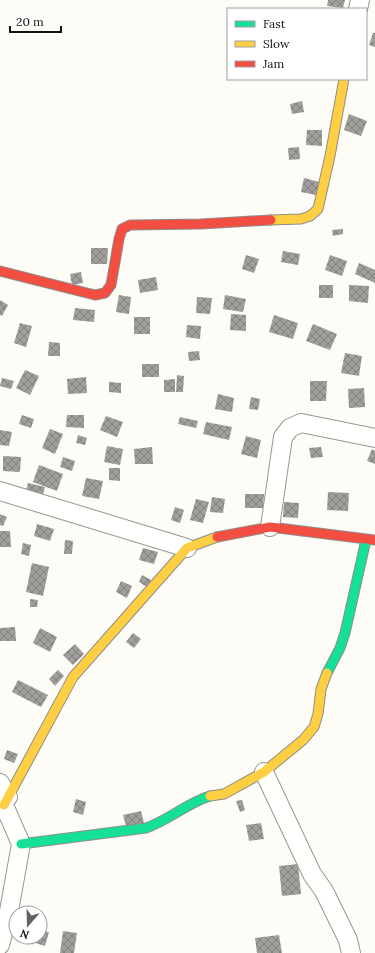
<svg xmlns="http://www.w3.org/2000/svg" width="375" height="953" viewBox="0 0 375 953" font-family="Lora,serif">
<defs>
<pattern id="building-cross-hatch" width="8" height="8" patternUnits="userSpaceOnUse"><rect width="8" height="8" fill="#a19f9c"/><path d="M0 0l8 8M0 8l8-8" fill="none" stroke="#82807e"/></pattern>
</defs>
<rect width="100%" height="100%" fill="#fdfcf7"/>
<!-- building -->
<g fill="url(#building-cross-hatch)">
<polygon points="328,0 345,0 343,8 327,6"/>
<polygon points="373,33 375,33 375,47 369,45"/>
<polygon points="302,101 304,112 292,114 290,104"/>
<polygon points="349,114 367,121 361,136 344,130"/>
<polygon points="307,130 322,130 322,146 306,145"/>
<polygon points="299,147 300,159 289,160 288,148"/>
<polygon points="304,178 319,182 316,195 301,192"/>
<polygon points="343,229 343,234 333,236 332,230"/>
<polygon points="91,248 108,248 107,264 91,264"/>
<polygon points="283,251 300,254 298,265 281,262"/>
<polygon points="246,255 259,259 254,273 242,269"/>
<polygon points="330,255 347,261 342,276 325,270"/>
<polygon points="359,263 375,270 375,283 355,274"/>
<polygon points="81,272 83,283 72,285 70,274"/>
<polygon points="156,277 158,290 140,293 138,280"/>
<rect x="319" y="285" width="14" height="13"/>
<polygon points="349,285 369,286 368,303 349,301"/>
<polygon points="119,295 131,297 129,314 116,312"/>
<polygon points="225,295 246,299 243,312 223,309"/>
<polygon points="197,297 212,298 210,314 196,313"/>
<polygon points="0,300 8,305 2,316 0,315"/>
<polygon points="75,308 95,310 94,322 73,320"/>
<polygon points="231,314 246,315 246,331 230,330"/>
<polygon points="274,315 298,323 293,339 269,332"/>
<rect x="134" y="317" width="16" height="17"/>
<polygon points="20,323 32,326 26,347 14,343"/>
<polygon points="313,324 337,334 330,350 306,341"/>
<polygon points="187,325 201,326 200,339 186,337"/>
<polygon points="49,342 60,343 60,356 48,356"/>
<polygon points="199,351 200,360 189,361 188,352"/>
<polygon points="345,353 362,356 359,376 341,373"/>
<rect x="142" y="364" width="17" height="13"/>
<polygon points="25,370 39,376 30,395 16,388"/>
<polygon points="177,375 184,376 183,392 176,392"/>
<polygon points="86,377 87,393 68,394 67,379"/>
<polygon points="2,378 14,381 11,389 0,386"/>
<polygon points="175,379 175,392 164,392 164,380"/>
<polygon points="310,381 327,381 326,401 310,401"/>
<polygon points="109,382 121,383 121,393 109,392"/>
<polygon points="364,388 365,407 349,408 348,389"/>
<polygon points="218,394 234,398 232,412 215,409"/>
<polygon points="251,397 260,399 258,410 249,409"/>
<polygon points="22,415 34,419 31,428 19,424"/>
<polygon points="67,415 84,415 84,428 66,427"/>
<polygon points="106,416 123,422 117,437 100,430"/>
<polygon points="180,417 198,421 196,428 178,424"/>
<polygon points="206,422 232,427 229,440 203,434"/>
<polygon points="50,429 63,434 55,454 42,448"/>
<polygon points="0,430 12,432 9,446 0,445"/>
<polygon points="78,435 87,438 85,445 76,443"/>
<polygon points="246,436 261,440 257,458 241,454"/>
<polygon points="107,446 123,449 120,465 104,462"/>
<polygon points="152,447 153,464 135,464 134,449"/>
<polygon points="321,447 323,457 311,458 309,448"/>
<polygon points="372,449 375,451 375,464 367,461"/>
<polygon points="3,456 21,457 20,472 3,471"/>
<polygon points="63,457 75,461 72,471 60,467"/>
<polygon points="39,465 63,474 57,491 33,482"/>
<polygon points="109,468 120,468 120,481 109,480"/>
<polygon points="86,478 103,481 99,499 82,496"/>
<polygon points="28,483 45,487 42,498 25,494"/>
<polygon points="328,492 349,493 348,511 327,510"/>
<polygon points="245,494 264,494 263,508 245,508"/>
<polygon points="212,497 225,499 223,513 210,512"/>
<polygon points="196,499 209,502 203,523 190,520"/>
<polygon points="284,502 299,503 298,518 283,517"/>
<polygon points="175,507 184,510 180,523 171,520"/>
<polygon points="0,514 7,517 3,526 0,525"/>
<polygon points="37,524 54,529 50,541 34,536"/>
<polygon points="0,531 10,531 11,547 0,547"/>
<polygon points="65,540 73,541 72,554 64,554"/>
<polygon points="23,543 31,545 29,556 21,554"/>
<polygon points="143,548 158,552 154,564 139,560"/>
<polygon points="32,563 49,567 43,596 26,592"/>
<polygon points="142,575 151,580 147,587 139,582"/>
<polygon points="121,581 132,586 127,598 116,592"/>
<polygon points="30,599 38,600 37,607 30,607"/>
<polygon points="15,627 16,641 0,641 0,628"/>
<polygon points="40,628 57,637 50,652 33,643"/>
<polygon points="133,633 141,639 134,648 126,642"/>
<polygon points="75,644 84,654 73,665 63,655"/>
<polygon points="58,670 64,676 55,686 49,679"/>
<polygon points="18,680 48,695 41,707 12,692"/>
<polygon points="7,750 18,754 14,763 4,759"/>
<polygon points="76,799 86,802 83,815 73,812"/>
<polygon points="242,800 245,810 240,812 236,801"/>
<polygon points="141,811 144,823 126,826 123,815"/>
<polygon points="261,823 264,839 249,841 246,825"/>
<polygon points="298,864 301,894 282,896 279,866"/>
<polygon points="40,930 49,932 45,946 29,941 31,937 40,937"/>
<polygon points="63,931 77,933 74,953 60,953"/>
<polygon points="279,935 282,953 257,953 255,938"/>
</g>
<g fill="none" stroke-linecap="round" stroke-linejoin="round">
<defs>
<g id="street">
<polyline points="358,9 360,0"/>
<polyline points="0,491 187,548"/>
<polyline points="270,527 283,437 290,428 301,423 375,438"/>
<polyline points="264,772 312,874 324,891 348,940 351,953"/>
<polyline points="0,783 8,797"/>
<polyline points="0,806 4,805 21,844 9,911 0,945"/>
</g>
<g id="fast">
<polyline points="327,673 340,648 345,633 366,540"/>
<path d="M21,844l125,-16c23,-8 41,-25 64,-32"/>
</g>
<g id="slow">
<polyline points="271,220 301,219 310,216 318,209 330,156 344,79"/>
<polyline points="210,796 224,794 264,772 303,740 314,727 318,714 321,689 327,673"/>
<polyline points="4,805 73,677 187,548 217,537"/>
</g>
<g id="jam">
<polyline points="0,271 95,295 105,293 111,285 119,239 122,229 130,225 201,224 271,220"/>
<polyline points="217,537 270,527 375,540"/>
</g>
</defs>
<!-- street casing -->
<use href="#street" stroke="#979795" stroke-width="20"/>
<!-- fast casing -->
<use href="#fast" stroke="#8e8d8b" stroke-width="11"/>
<!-- slow casing -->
<use href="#slow" stroke="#8e8d8b" stroke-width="11"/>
<!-- jam casing -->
<use href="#jam" stroke="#8e8d8b" stroke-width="11"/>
<!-- street -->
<use href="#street" stroke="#fffffe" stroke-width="18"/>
<!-- fast -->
<use href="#fast" stroke="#16e098" stroke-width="9"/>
<!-- slow -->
<use href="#slow" stroke="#ffcf43" stroke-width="9"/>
<!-- jam -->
<use href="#jam" stroke="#f24e42" stroke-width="9"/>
</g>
<!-- legend -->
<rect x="227" y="8" width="140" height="72" fill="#ffffff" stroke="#a0a0a0"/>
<rect x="235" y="21" width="20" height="6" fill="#16e098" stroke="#a0a0a0"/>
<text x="263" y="28" font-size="12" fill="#111111">Fast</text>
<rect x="235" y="41" width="20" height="6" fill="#ffcf43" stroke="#a0a0a0"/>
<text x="263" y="48" font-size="12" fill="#111111">Slow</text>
<rect x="235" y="61" width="20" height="6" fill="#f24e42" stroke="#a0a0a0"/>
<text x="263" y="68" font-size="12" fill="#111111">Jam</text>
<!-- north arrow -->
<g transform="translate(28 925) rotate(200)"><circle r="19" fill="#ffffff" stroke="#a0a0a0"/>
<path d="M0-3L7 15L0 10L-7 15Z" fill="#646362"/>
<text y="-6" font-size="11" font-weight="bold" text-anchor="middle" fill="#111111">N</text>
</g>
<!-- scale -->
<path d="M10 26v6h51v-6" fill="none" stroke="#111111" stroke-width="2"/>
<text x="16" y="26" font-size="12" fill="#111111" stroke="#ffffff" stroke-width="3" paint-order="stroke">20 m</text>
</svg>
